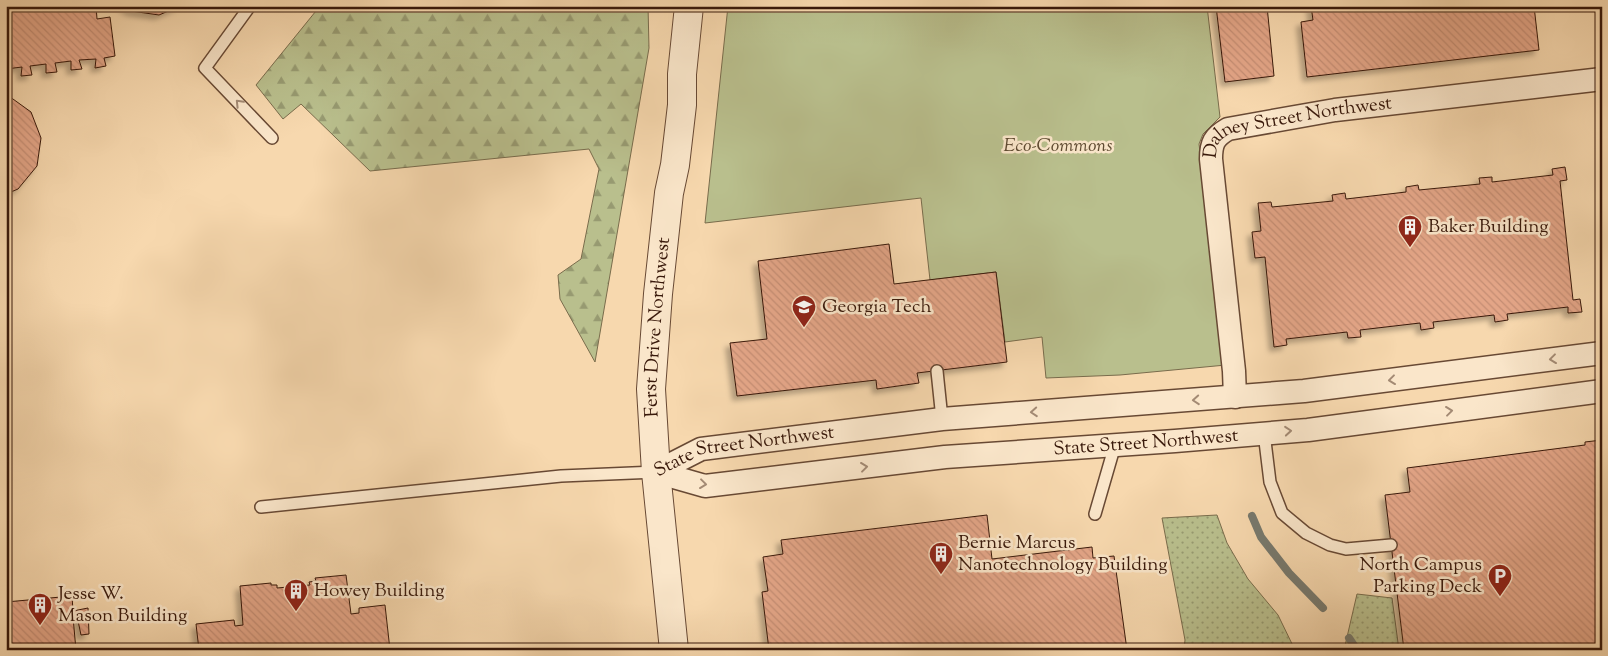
<svg xmlns="http://www.w3.org/2000/svg" width="1608" height="656" viewBox="0 0 1608 656" font-family="'Sorts Mill Goudy',serif">
<defs>
<pattern id="grass-dots" width="8" height="8" patternUnits="userSpaceOnUse" patternTransform="scale(1.25)"><rect width="8" height="8" fill="#b9bf8d"/><path d="M2 2h.1M6 6h.1" fill="none" stroke="#979a71" stroke-width="1.8" stroke-linecap="round"/></pattern>
<pattern id="forest-firs" width="22" height="20" patternUnits="userSpaceOnUse" patternTransform="scale(1.25)"><rect width="22" height="20" fill="#b9bf8d"/><path d="M5 1l3.5 6h-7zM16 11l3.5 6h-7z" fill="#979a71"/></pattern>
<pattern id="building-back-hatch" width="6" height="6" patternUnits="userSpaceOnUse" patternTransform="scale(1.25)"><rect width="6" height="6" fill="#e3a587"/><path d="M-1 5l2 2M0 0l6 6M5-1l2 2" fill="none" stroke="#c48d73"/></pattern>
<filter id="shadow"><feDropShadow dx="-4.5" dy="4.5" stdDeviation="2.5" flood-color="#0004"/></filter>
</defs>
<rect width="100%" height="100%" fill="#f7d8ae"/>
<filter id="stains"><feTurbulence type="fractalNoise" baseFrequency=".004" numOctaves="4"/><feColorMatrix values="0 0 0 0 .2 0 0 0 0 .09 0 0 0 0 .02 0 0 0 .5 -.17"/></filter>
<radialGradient id="worn" r=".72"><stop offset=".6" stop-color="#630" stop-opacity="0"/><stop offset="1" stop-color="#630" stop-opacity=".3"/></radialGradient>
<!-- grass -->
<g fill="url(#grass-dots)" stroke="#796c4c">
<polygon points="1217,515 1227,543 1248,579 1278,615 1295,650 1184,650 1185,640 1162,518"/>
<polygon points="1357,594 1392,598 1399,650 1344,650"/>
</g>
<!-- forest -->
<polygon fill="url(#forest-firs)" stroke="#796c4c" points="320,6 648,6 649,48 595,362 560,299 558,275 581,259 599,169 589,149 370,171 301,104 283,119 256,85"/>
<!-- green -->
<polygon fill="#b9bf8d" stroke="#796c4c" points="728,6 1207,6 1220,117 1203,134 1199,144 1226,365 1120,375 1046,378 1042,337 1005,342 996,272 930,280 921,198 705,223"/>
<g fill="none" stroke-linecap="round" stroke-linejoin="round">
<!-- stream -->
<g stroke="#76796e" stroke-width="8">
<polyline points="1252,516 1261,537 1289,573 1323,608"/>
<polyline points="1349,638 1357,650"/>
</g>
</g>
<!-- building -->
<g fill="url(#building-back-hatch)" stroke="#39190b" filter="url(#shadow)">
<polygon points="6,6 96,6 97,19 110,17 115,56 104,58 106,66 95,68 96,59 79,60 82,69 71,70 71,61 55,63 57,72 46,73 46,64 30,66 32,75 21,76 22,67 6,69"/>
<polygon points="122,6 180,6 159,15 131,11"/>
<polygon points="1216,6 1267,6 1274,76 1225,82"/>
<polygon points="1311,6 1534,6 1539,50 1307,77 1301,22 1313,20"/>
<polygon points="6,94 31,112 41,138 37,166 18,189 6,194"/>
<polygon points="1565,167 1567,180 1560,181 1573,300 1580,299 1582,312 1568,313 1568,307 1507,314 1508,320 1495,322 1494,315 1433,322 1434,328 1421,330 1420,323 1360,330 1361,337 1348,338 1347,332 1286,339 1287,345 1274,347 1265,257 1255,258 1252,232 1261,231 1258,203 1271,202 1272,207 1333,201 1332,195 1345,193 1346,199 1406,192 1406,187 1418,185 1419,190 1480,184 1479,178 1492,177 1492,182 1553,175 1552,169"/>
<polygon points="889,244 894,284 996,272 1007,362 917,373 919,383 877,389 876,380 737,396 730,343 767,339 758,261"/>
<polygon points="1602,440 1602,650 1404,650 1385,495 1410,492 1407,468 1585,445 1585,442"/>
<polygon points="987,515 992,559 1092,547 1093,558 1114,556 1127,650 769,650 762,592 768,591 763,557 783,554 781,540"/>
<polygon points="346,575 351,614 359,613 359,608 385,605 390,650 199,650 196,624 234,620 235,626 243,625 240,586 271,583 271,585 277,585 277,588 310,585 309,582 316,581 315,578"/>
<polygon points="72,596 73,611 88,608 89,634 81,635 77,616 73,617 76,650 6,650 6,602"/>
</g>
<g fill="none" stroke-linecap="round" stroke-linejoin="round">
<defs>
<g id="service">
<polyline points="250,6 205,68 272,138"/>
<polyline points="937,371 942,419"/>
<polyline points="1264,433 1270,482 1282,513 1306,533 1330,545 1346,549 1391,545"/>
<polyline points="261,507 561,476 656,472"/>
<polyline points="1095,514 1115,445"/>
</g>
<g id="minor">
<path id="s1" d="M1235,397l-1,-26 -23,-212c0,-16 3,-22 17,-30l107,-19 267,-31"/>
<path id="s2" d="M656,472l45,-23 241,-30 362,-28 298,-38"/>
<path id="s3" d="M656,472l49,14 240,-29 230,-16 133,-11 294,-39"/>
</g>
<g id="tertiary">
<path id="s4" d="M674,650l-18,-178 -5,-83 7,-95 11,-101 6,-28 7,-60v-31l7,-68"/>
</g>
</defs>
<!-- service casing -->
<use href="#service" stroke="#684934" stroke-width="14"/>
<!-- minor casing -->
<use href="#minor" stroke="#684934" stroke-width="25"/>
<!-- tertiary casing -->
<use href="#tertiary" stroke="#684934" stroke-width="30"/>
<!-- service -->
<use href="#service" stroke="#fae6ca" stroke-width="11"/>
<!-- minor -->
<use href="#minor" stroke="#fae6ca" stroke-width="22"/>
<!-- tertiary -->
<use href="#tertiary" stroke="#fae6ca" stroke-width="28"/>
</g>
<!-- one-way arrows -->
<defs><path id="oneway-chevron" d="M-2-3.5L2.5 0L-2 3.5" fill="none" stroke-width="1.6" stroke-linecap="round" stroke-linejoin="round" transform="scale(1.25)"/></defs>
<g stroke="#a38a74">
<use href="#oneway-chevron" transform="translate(239 103) rotate(-134)"/>
<use href="#oneway-chevron" transform="translate(1553 359) rotate(173)"/>
<use href="#oneway-chevron" transform="translate(1392 380) rotate(173)"/>
<use href="#oneway-chevron" transform="translate(1196 400) rotate(176)"/>
<use href="#oneway-chevron" transform="translate(1449 411) rotate(-7)"/>
<use href="#oneway-chevron" transform="translate(1034 412) rotate(176)"/>
<use href="#oneway-chevron" transform="translate(1288 431) rotate(-5)"/>
<use href="#oneway-chevron" transform="translate(864 467) rotate(-7)"/>
<use href="#oneway-chevron" transform="translate(703 484) rotate(7)"/>
</g>
<!-- icons -->
<defs>
<symbol id="building-pin" viewBox="-11 -11 22 30"><path d="M0 17L-7.5 6A9.5 9.5 0 1 1 7.5 6Z" fill="#8f2418" stroke="#fae6ca"/><path d="M-4-6H4V6H1V3H-1V6H-4ZM-2.5-4.3h1.7v1.8h-1.7ZM.8-4.3h1.7v1.8H.8ZM-2.5-1h1.7V.8h-1.7ZM.8-1h1.7V.8H.8Z" fill="#fff"/></symbol>
<symbol id="university-pin" viewBox="-11 -11 22 30"><path d="M0 17L-7.5 6A9.5 9.5 0 1 1 7.5 6Z" fill="#8f2418" stroke="#fae6ca"/><path d="M0-5L7-2L0 1L-7-2ZM-4 1L0 2.5L4 1V4Q0 6-4 4Z" fill="#fff"/></symbol>
<symbol id="parking-pin" viewBox="-11 -11 22 30"><path d="M0 17L-7.5 6A9.5 9.5 0 1 1 7.5 6Z" fill="#8f2418" stroke="#fae6ca"/><path d="M-3.5-5.5H1a3.5 3.5 0 0 1 0 7H-1V5.5H-3.5ZM-1-3.4V-.6H.8a1.4 1.4 0 0 0 0-2.8Z" fill="#fff"/></symbol>
</defs>
<g fill-rule="evenodd">
<use href="#building-pin" x="1396" y="213" width="28" height="38"/>
<use href="#university-pin" x="790" y="293" width="28" height="38"/>
<use href="#building-pin" x="927" y="540" width="28" height="38"/>
<use href="#parking-pin" x="1486" y="562" width="28" height="38"/>
<use href="#building-pin" x="282" y="577" width="28" height="38"/>
<use href="#building-pin" x="26" y="591" width="28" height="38"/>
</g>
<g text-anchor="middle" dominant-baseline="central" stroke-width="5" stroke-linejoin="round" paint-order="stroke">
<!-- street labels -->
<g font-size="19" fill="#39190b" stroke="#fae6ca">
<text stroke="none"><textPath href="#s1" startOffset="341">Dalney Street Northwest</textPath></text>
<text stroke="none"><textPath href="#s4" startOffset="324">Ferst Drive Northwest</textPath></text>
<text stroke="none"><textPath href="#s3" startOffset="494">State Street Northwest</textPath></text>
<text stroke="none"><textPath href="#s2" startOffset="92">State Street Northwest</textPath></text>
</g>
<!-- park labels -->
<g font-size="19" font-style="italic" fill="#5f4b32" stroke="#fae6ca">
<text x="1058" y="146">Eco-Commons</text>
</g>
<!-- poi labels -->
<g font-size="19" fill="#39190b" stroke="#fae6ca" text-anchor="start">
<text x="1428" y="227">Baker Building</text>
<text x="822" y="307">Georgia Tech</text>
<text x="958" y="543">Bernie Marcus<tspan x="958" dy="22">Nanotechnology Building</tspan></text>
<text x="1482" y="565" text-anchor="end">North Campus<tspan x="1482" dy="22">Parking Deck</tspan></text>
<text x="314" y="591">Howey Building</text>
<text x="58" y="594">Jesse W.<tspan x="58" dy="22">Mason Building</tspan></text>
</g>
</g>
<!-- margin -->
<rect width="1608" height="656" fill="none" stroke="#f7d8ae" stroke-width="25"/>
<rect x="8" y="8" width="1593" height="641" fill="none" stroke="#39190b" stroke-width="2.5"/>
<rect x="12" y="12" width="1583" height="631" fill="none" stroke="#39190b"/>
<rect width="100%" height="100%" filter="url(#stains)"/>
<rect width="100%" height="100%" fill="url(#worn)"/>
</svg>
